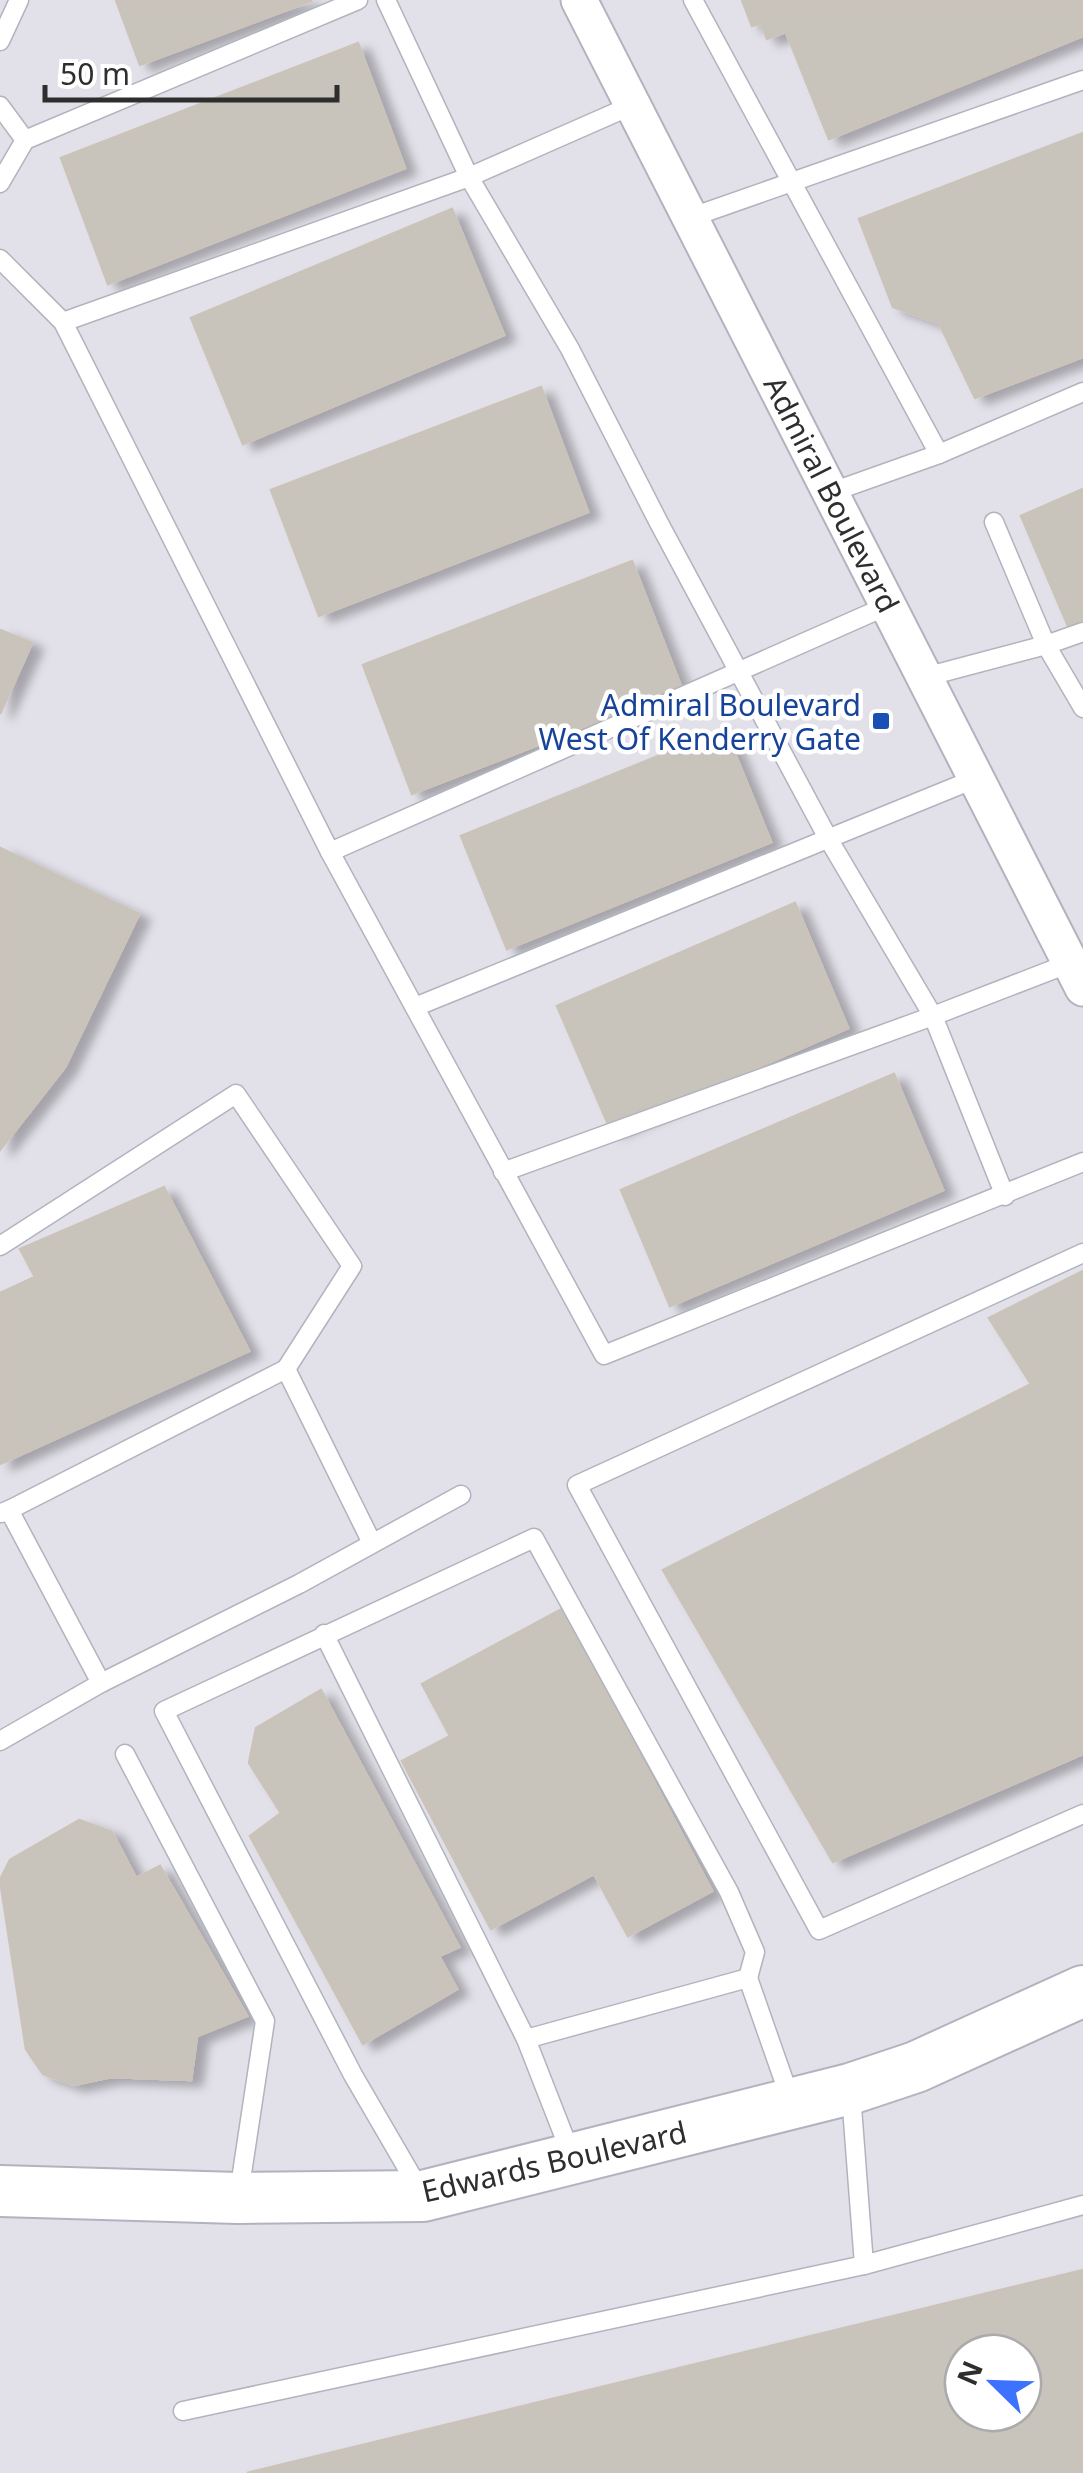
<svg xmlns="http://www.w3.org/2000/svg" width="1083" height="2473" viewBox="0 0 1083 2473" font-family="'Noto Sans',sans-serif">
<defs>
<filter id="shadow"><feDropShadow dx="11" dy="6" stdDeviation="5" flood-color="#0004"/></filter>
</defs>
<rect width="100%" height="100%" fill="#efe7e0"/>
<!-- industrial -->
<path fill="#e2e0e8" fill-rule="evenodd" d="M0,0h1083v2473h-1083zM963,2353h60v60h-60z"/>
<!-- building -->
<g fill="#c8c3bb" stroke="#cbc3b9" stroke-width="2.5" fill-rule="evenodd" filter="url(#shadow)">
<polygon points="116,0 310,0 311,1 140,65"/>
<polygon points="742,0 1083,0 1083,36 829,139 786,32 767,39 761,23 752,26"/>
<polygon points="358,43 405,168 108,284 61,158"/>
<polygon points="1083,133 1083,357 975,398 939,323 893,307 859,219"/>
<polygon points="452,209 504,335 243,444 191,318"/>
<polygon points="541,387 588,512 319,616 271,490"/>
<polygon points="1083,489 1083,620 1068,626 1021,516"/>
<polygon points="632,561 682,689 412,794 363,665"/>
<polygon points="0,630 32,643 0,714"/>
<polygon points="725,729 771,842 507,949 461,836"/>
<polygon points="0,848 139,914 65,1067 0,1150"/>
<polygon points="795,903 848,1028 611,1131 557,1006"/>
<polygon points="894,1074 943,1190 670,1306 621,1190"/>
<polygon points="164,1187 249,1351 0,1464 0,1293 35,1277 20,1249"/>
<polygon points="1083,1271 1083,1754 833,1862 663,1570 1031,1384 989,1318"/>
<polygon points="562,1609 712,1891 628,1936 594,1874 491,1929 402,1761 450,1736 422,1684"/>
<polygon points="321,1690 459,1947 439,1956 457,1989 363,2044 250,1836 281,1813 249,1763 256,1728"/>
<polygon points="79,1820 112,1832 136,1878 160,1866 247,2016 197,2036 191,2080 111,2077 74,2085 43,2074 26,2049 0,1880 10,1860"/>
<path d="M1083,2270v203h-836zM963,2353h60v60h-60z"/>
</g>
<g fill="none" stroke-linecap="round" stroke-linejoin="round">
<defs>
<g id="lane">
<polyline points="386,0 469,177 570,349 659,523 829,840 933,1016 1005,1196"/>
<polyline points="693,0 939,454"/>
<polyline points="0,41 19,0"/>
<polyline points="0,106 25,140 0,183"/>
<polyline points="25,140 358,0"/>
<polyline points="692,217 1083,80"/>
<polyline points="0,259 63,322 330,852 604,1355 1083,1162"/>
<polyline points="63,322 469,177 635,104"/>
<polyline points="832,492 939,454 1083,392"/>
<polyline points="994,522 1046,645 1083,632"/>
<polyline points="925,677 1046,645 1083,708"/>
<polyline points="330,852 889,605"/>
<polyline points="415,1007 977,778"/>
<polyline points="503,1172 933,1016 1070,963"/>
<polyline points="0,1246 236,1094 352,1266 286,1369 372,1543"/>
<polyline points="1083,1253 577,1485 819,1930 1083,1814"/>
<polyline points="9,1510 286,1369"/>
<polyline points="1,1513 9,1510 101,1683"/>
<polyline points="324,1634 526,2039"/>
<polyline points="0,1741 101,1683 299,1584 461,1495"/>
<polyline points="125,1754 265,2021 239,2193"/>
<polyline points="851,2094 864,2265 1083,2205"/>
<polyline points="571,2154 526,2039 748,1978 791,2101"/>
<polyline points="421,2192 353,2075 164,1711 534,1538 729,1892 755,1952 748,1978"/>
<polyline points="183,2411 864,2265"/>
</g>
<polyline id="street" points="579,0 1083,988"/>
<polyline id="secondary" points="0,2191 238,2198 423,2196 850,2089 916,2067 1083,1991"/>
</defs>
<!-- lane casing -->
<use href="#lane" stroke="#b0b4be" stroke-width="21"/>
<!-- street casing -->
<use href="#street" stroke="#b0b4be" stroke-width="39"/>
<!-- secondary casing -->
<use href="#secondary" stroke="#b0b4be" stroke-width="54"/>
<!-- lane -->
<use href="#lane" stroke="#fff" stroke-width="18"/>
<!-- street -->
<use href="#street" stroke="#fff" stroke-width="35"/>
<!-- secondary -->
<use href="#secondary" stroke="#fff" stroke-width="50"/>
</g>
<!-- markers -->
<rect fill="#1a4fb4" stroke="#fff" stroke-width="4" x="871" y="711" width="20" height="20" rx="5"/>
<g text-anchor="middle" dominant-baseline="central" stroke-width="9" stroke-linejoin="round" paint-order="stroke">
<!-- street labels -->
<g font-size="30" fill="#2e2e2e" stroke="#fff">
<text transform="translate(832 494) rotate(63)">Admiral Boulevard</text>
<text transform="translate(554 2161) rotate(-13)">Edwards Boulevard</text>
</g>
<!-- transit labels -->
<g font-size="30" fill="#164399" stroke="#fff" text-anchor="end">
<text x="861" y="704">Admiral Boulevard<tspan x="861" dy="34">West Of Kenderry Gate</tspan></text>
</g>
</g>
<!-- north arrow -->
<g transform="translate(993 2383) rotate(293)"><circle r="48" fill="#ffffff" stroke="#ababab" stroke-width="2.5"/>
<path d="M0-8L18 38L0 25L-18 38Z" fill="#3d72ff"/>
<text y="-15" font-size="28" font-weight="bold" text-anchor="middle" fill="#2e2e2e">N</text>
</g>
<!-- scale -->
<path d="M45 85v15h292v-15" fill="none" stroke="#2e2e2e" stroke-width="5"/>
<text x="60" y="85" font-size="30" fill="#2e2e2e" stroke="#ffffff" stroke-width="8" paint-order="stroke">50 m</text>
</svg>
